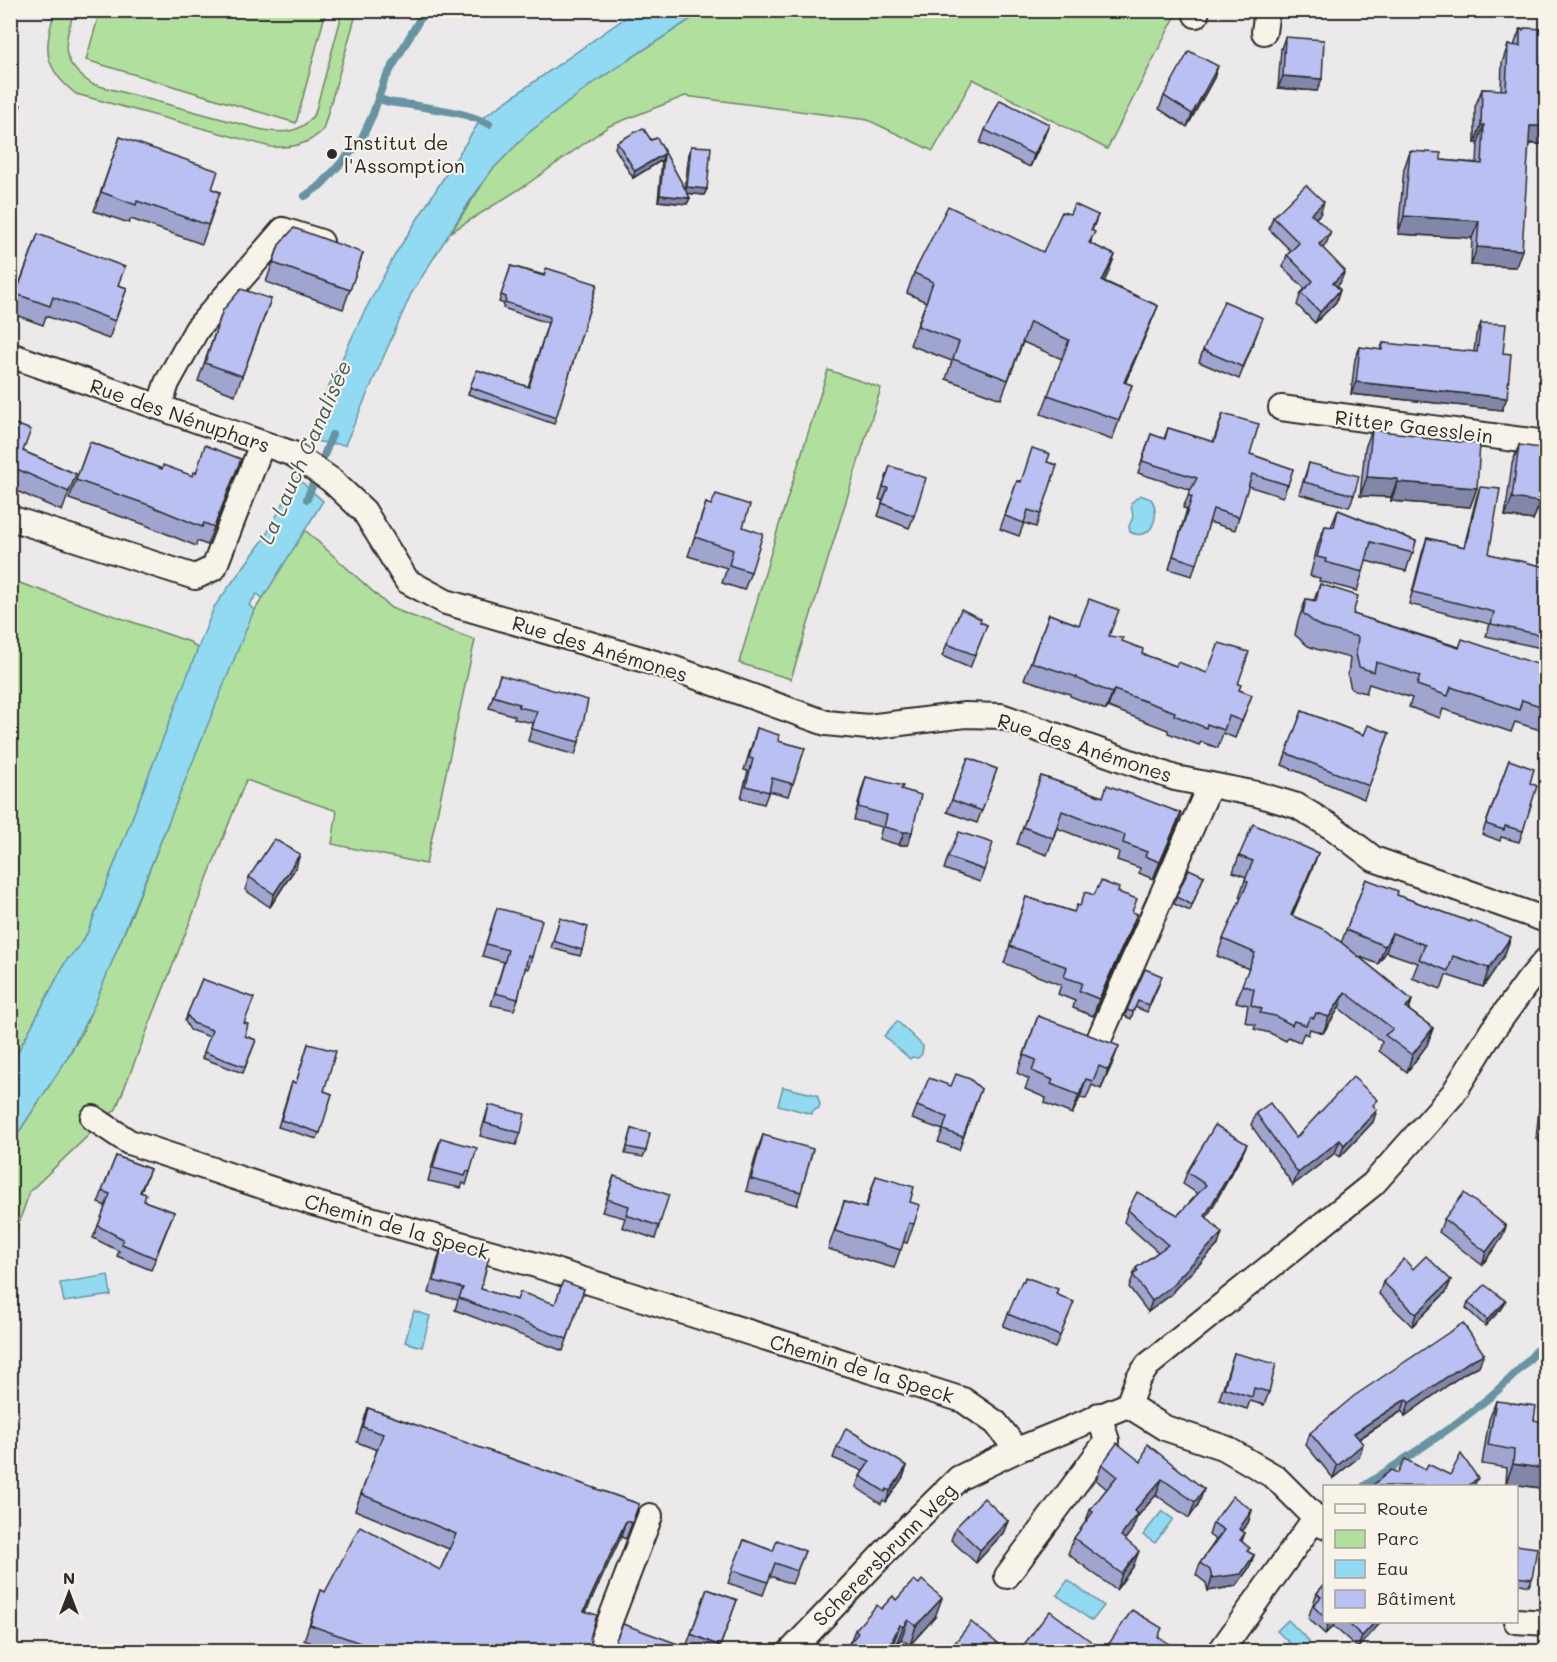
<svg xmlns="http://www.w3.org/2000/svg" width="1557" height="1662" viewBox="0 0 1557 1662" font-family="Mali,sans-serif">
<rect width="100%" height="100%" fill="#ebe9ea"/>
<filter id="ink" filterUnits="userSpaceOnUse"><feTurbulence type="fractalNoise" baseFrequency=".0167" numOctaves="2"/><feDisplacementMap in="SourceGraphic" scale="12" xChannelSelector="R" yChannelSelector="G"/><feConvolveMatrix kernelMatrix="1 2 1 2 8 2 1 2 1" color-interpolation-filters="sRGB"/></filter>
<g filter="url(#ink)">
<!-- green -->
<g fill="#b1df9e" stroke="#6e8564" stroke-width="1.5">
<path d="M55,11h19c-10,34 -16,50 18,73l167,45c23,5 43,5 56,-16l25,-91v-11h17l-34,119c-15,15 -31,18 -52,17l-195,-53c-33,-26 -33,-46 -21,-83z"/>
<polygon points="100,11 100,10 326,11 296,123 86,60"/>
<polygon points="703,11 1178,11 1107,149 973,79 933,151 868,120 685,96 609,126 526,185 451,232 491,171 527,134 593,83"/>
<polygon points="828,370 881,388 791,679 739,663 779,525"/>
<polygon points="305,530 391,608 475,640 426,864 332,844 337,811 246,780 116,1109 30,1191 11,1245 11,1144 66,1060 82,1033 132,914 248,621"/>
<polygon points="11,580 190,642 198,649 88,932 78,948 66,961 11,1065"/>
</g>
<!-- water -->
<g fill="#91daf2" stroke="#6894a2" stroke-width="1.5">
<polygon points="635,11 703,11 593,83 527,134 491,171 466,207 411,294 345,445 312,441 325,395 363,314 396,253 481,119"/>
<polygon points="297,478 323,501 263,598 257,594 249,605 254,610 95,1004 66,1060 11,1144 11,1065 66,961 78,948 88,932 214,607 264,539"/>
<path d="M1140,495l11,4c11,16 0,44 -21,33l-1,-6 4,-9 -2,-14z"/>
<polygon points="1545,521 1546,521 1546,562 1539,561"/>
<polygon points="897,1021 923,1046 922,1054 918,1058 912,1057 910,1059 884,1036"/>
<polygon points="783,1087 817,1095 820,1104 819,1108 813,1111 812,1114 778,1105"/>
<polygon points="108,1275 111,1295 64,1302 60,1283"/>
<polygon points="414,1311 430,1316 422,1347 405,1342"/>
<polygon points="1162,1511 1173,1519 1155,1543 1143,1535"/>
<polygon points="1068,1580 1104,1606 1092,1621 1057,1595"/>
<polygon points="1288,1620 1309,1641 1306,1651 1301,1650 1298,1651 1277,1631"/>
</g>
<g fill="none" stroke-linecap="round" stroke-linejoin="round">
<!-- stream -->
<g stroke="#6894a2" stroke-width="8">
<path d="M378,98c11,6 21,5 33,7 25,4 55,7 78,19"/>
<polyline points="305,196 321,185 360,142 373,114 384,81 425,10"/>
<polyline points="307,499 332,435"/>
<path d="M1364,1486c63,-42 136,-86 182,-147"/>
<polyline points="1322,1507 1324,1506"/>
</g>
<defs>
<g id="minor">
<polyline points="1196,15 1197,10"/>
<polyline points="1264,32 1267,10"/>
<polyline points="10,355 293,454 331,480 364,511 407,581 446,602 672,668 826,723 868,727 965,715 1001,716 1175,778 1257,794 1297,806 1335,829 1374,859 1546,920"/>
<polyline points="159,407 167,383 197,329 283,230 321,242"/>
<polyline points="1281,408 1546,443"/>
<polyline points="10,518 195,577 214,568 262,444"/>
<polyline points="1097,1044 1210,785"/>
<polyline points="93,1118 129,1142 313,1203 536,1265 963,1400 996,1423 1017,1450"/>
<polyline points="1128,1405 1165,1428 1225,1448 1275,1477 1324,1526"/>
<polyline points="1007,1576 1107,1441 1099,1415"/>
<polyline points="1516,1621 1546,1623"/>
<polyline points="598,1652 650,1516"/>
<polyline points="790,1652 904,1532 959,1478 1017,1450 1128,1405 1138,1379 1148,1365 1373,1184 1453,1094 1492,1031 1529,980 1546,960"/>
<polyline points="1220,1652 1316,1517"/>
</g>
</defs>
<!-- minor casing -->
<use href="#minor" stroke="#2b2b2b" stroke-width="28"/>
<!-- minor -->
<use href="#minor" stroke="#f7f3e8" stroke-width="24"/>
</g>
<!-- wall -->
<g fill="#a0a5d0" stroke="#2b2b2b" stroke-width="1.5">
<polygon points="1520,29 1546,29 1546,144 1529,144 1516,267 1471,265 1472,238 1398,234 1404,169 1410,151 1441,160 1477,163 1478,143 1475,143 1475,107 1482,89 1501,90 1502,63 1508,45 1514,46"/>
<polygon points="1285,37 1317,91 1278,88 1281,49"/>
<polygon points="1214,78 1187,127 1159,109 1164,96"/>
<polygon points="1049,124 1044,137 1030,167 980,143 985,130"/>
<polygon points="120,137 212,189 220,192 202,244 131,219 129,223 94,211"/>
<polygon points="657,138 685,189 689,152 691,146 707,189 704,195 687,193 690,198 687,204 658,201 662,160 633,178 615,148 617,142 651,140"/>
<polygon points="1070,214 1098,215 1092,231 1091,244 1115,255 1104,281 1158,306 1150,325 1125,383 1132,385 1112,440 1041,414 1062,359 1023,342 1001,399 946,379 952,361 910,345 926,302 907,293 914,273 1043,252"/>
<polygon points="1320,214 1316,218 1326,244 1323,248 1340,283 1337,286 1340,290 1336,302 1315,323 1297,305 1301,293 1305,289 1283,267 1287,255 1291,251 1269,229 1273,217"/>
<polygon points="38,234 118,285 127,288 109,339 46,316 43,325 10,313 10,309"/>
<polygon points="279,245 363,253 343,309 266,282"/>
<polygon points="511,266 544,275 597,284 554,424 468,394 477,370 528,387 548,323 503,308 504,304 499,302"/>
<polygon points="271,299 235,395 198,381 223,310"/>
<polygon points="1481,323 1502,410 1351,394 1355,359 1360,347 1380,350 1383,343 1474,352 1476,335"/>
<polygon points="1258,331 1239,379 1199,362 1203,350"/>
<polygon points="1223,414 1250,454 1293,469 1283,497 1248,486 1235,530 1209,522 1192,576 1169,569 1187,509 1183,508 1191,490 1138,473 1151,434 1164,439 1168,428 1213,442"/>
<polygon points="10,422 23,451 76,474 62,511 10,488"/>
<polygon points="1372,430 1423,438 1477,488 1470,507 1391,501 1391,497 1360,496 1365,448"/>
<polygon points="90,442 162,469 193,476 234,477 207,545 197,541 196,546 143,524 69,499"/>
<polygon points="1519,445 1538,508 1533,520 1505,516 1512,464"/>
<polygon points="1047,462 1057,465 1036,527 1024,523 1019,536 1000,529 1017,481 1020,481"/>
<polygon points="1309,463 1354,495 1349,507 1299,494"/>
<polygon points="890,466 914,516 909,528 878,516 883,501 879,499"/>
<polygon points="1480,487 1489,554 1546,567 1546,649 1486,636 1490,624 1409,604 1423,550 1427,538 1464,547 1476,499"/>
<polygon points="706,503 743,527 751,572 744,590 722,583 727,568 688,556"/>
<polygon points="1338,510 1416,541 1406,571 1366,561 1357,591 1319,581 1320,578 1310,576 1318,544 1325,526 1331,527"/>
<polygon points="1320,584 1353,614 1459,647 1546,667 1546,732 1515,722 1511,732 1443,709 1440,718 1409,707 1412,698 1369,684 1366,693 1351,689 1348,676 1350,658 1316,649 1308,646 1295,635 1298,621 1306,599 1314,600"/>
<polygon points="1049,614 1109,636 1122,641 1142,654 1176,666 1238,684 1239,690 1252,695 1235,738 1223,733 1218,748 1201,742 1199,745 1168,733 1168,730 1108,707 1106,710 1070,696 1070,694 1024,679"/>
<polygon points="980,622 987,625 970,668 942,656 947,644"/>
<polygon points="500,675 579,742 575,755 528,741 533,723 514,719 515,716 489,708"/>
<polygon points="1302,711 1364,735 1389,733 1364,799 1282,765"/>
<polygon points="757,728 778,741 805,748 788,796 769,791 764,804 741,798 748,771 744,770"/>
<polygon points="968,758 997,769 977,823 947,812"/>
<polygon points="1509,760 1530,783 1523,831 1519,842 1501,837 1500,841 1482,834"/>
<polygon points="1041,776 1103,797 1181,813 1175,830 1153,879 1139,873 1140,868 1117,860 1119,852 1057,828 1047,855 1017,844"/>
<polygon points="866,777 902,790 912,832 908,845 899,845 879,839 882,827 854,820 862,789"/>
<polygon points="1318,853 1312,869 1292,916 1341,943 1366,879 1397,895 1511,937 1504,956 1483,987 1446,975 1441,989 1412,978 1418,963 1386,952 1378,964 1358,956 1412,1000 1409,1010 1433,1028 1427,1045 1407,1072 1379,1051 1382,1042 1339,1008 1323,1033 1310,1029 1308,1035 1304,1033 1300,1042 1288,1037 1286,1041 1270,1033 1254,1029 1256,1025 1245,1022 1248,1005 1236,1002 1249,969 1217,956 1223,939 1241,898 1239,897 1246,877 1233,872 1239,856"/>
<polygon points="948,857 984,870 980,882 944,869"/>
<polygon points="296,867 270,907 245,890 249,877"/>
<polygon points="1204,876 1190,911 1174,904 1176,897"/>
<polygon points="1118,892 1132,912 1137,914 1131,931 1093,1016 1073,1008 1075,1001 1058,994 1061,985 1004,963 1026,897 1074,912 1080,906 1094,895"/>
<polygon points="497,908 532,957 528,969 525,968 518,999 514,1010 491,1005 504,962 482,956"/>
<polygon points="560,918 582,950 580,956 551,948"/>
<polygon points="202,979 245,1036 256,1040 243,1073 202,1058 210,1037 190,1030 185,1021"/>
<polygon points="1160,982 1147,1012 1135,1007 1131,1019 1125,1016 1127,1010"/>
<polygon points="1038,1016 1112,1064 1101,1089 1092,1085 1086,1099 1080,1098 1072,1114 1045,1103 1046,1098 1025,1089 1029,1079 1017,1073"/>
<polygon points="308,1044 324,1091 332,1094 317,1139 278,1127 290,1088 296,1083"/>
<polygon points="951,1086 981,1089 959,1150 938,1142 943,1130 912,1119 917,1106"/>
<polygon points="1545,1092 1546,1092 1546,1147 1536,1139 1539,1110"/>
<polygon points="489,1105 521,1133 516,1145 480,1136"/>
<polygon points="1375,1108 1373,1122 1340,1157 1335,1153 1293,1185 1251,1125 1256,1113 1296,1138"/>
<polygon points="632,1129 646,1151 643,1157 625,1154"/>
<polygon points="763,1135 801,1192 797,1205 746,1191 758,1148"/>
<polygon points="441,1138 470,1172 466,1185 463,1183 461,1188 428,1181 436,1151"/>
<polygon points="1242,1155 1206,1218 1218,1245 1174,1290 1172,1294 1148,1312 1129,1287 1136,1268 1158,1252 1124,1222 1128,1210 1178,1215 1198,1194 1183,1184 1187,1172"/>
<polygon points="116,1156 150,1169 141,1192 144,1201 174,1212 151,1270 117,1256 119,1251 93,1238 106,1206 98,1203"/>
<polygon points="614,1176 659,1226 655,1239 622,1227 625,1218 602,1212"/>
<polygon points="876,1176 910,1202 914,1224 907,1243 903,1242 894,1268 828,1249 844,1202 865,1208"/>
<polygon points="1444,1219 1506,1226 1502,1238 1482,1265 1439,1232"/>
<polygon points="442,1246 481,1289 517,1300 555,1304 584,1289 563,1351 455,1310 458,1300 429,1293 438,1258"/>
<polygon points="1413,1269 1451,1280 1446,1292 1412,1326 1379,1294 1383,1282"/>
<polygon points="1056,1294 1069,1314 1055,1348 1003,1326 1008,1314"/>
<polygon points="1506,1301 1503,1307 1485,1326 1466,1308 1468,1302"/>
<polygon points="1234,1353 1269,1392 1264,1405 1250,1401 1247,1409 1219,1400"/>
<polygon points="1479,1366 1465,1373 1405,1416 1402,1411 1359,1439 1359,1457 1333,1478 1306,1445 1310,1433"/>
<polygon points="1496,1401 1534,1420 1540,1488 1506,1483 1507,1468 1482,1464 1489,1420"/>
<polygon points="368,1408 639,1504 626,1539 621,1537 586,1611 590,1638 592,1645 599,1650 675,1652 335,1652 304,1640 321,1590 325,1592 440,1570 449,1549 355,1510 377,1450 357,1442"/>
<polygon points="837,1447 907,1466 903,1477 886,1502 883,1500 881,1504 856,1487 860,1476 863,1471 833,1458"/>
<polygon points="1141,1462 1204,1489 1198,1505 1189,1518 1156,1495 1137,1517 1132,1530 1125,1539 1133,1567 1116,1590 1068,1554 1074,1538 1085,1523 1090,1510 1107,1489 1096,1480 1102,1464"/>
<polygon points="1252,1510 1248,1523 1242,1531 1245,1533 1242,1541 1248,1552 1254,1555 1249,1568 1236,1586 1208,1591 1206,1583 1196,1575 1200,1563 1216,1540 1209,1535 1213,1523"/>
<polygon points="1008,1521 1003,1533 976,1563 951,1540 956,1527"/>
<polygon points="744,1540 773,1551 805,1551 792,1584 770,1576 763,1595 728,1583"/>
<polygon points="1516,1545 1532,1579 1529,1586 1516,1583"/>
<polygon points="1324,1585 1324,1622 1381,1622 1358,1648 1333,1626 1325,1634 1308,1618 1317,1593"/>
<polygon points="707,1589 737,1600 718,1652 698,1652 686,1647"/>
<polygon points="896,1600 935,1617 910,1645 901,1639 896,1645 893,1644 890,1652 845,1652 848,1645 850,1642 855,1630 881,1609"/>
</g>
<!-- shaded-wall -->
<g fill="#8286a9" stroke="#2b2b2b" stroke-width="1.5">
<polygon points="1218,66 1214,78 1187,127 1192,114"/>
<polygon points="1283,76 1322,79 1317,91 1278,88"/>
<polygon points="1049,124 1044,137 1030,167 1034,155"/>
<polygon points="1481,125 1484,125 1478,143 1475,143"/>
<polygon points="1530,126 1546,126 1546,144 1523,143"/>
<polygon points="664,154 662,160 633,178 635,171"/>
<polygon points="687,187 707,189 704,195 684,193"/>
<polygon points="660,195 690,198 687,204 658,201"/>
<polygon points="1324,202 1320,214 1307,226 1311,214"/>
<polygon points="1404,216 1479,221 1472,238 1398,234"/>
<polygon points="1331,232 1326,244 1315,256 1319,244"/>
<polygon points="1477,247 1522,250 1516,267 1471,265"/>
<polygon points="1115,255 1108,274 1095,300 1102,281"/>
<polygon points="1345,271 1340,283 1328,295 1333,283"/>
<polygon points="1340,290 1336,302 1315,323 1320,312"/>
<polygon points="1158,306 1150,325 1117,402 1124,382"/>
<polygon points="1356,382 1507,398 1502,410 1351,394"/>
<polygon points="1367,477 1398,479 1391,497 1360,496"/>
<polygon points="1398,482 1477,488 1470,507 1391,501"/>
<polygon points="1542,489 1546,489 1546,509 1538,508 1533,520 1505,516 1512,498"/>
<polygon points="1114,690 1108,707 1106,710 1112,693"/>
<polygon points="1181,813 1175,830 1153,879 1160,862"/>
<polygon points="904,832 912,832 908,845 899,845"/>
<polygon points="1318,853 1312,869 1285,931 1291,915"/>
<polygon points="300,854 296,867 270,907 274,894"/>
<polygon points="1137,914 1131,931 1093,1016 1099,999"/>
<polygon points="1392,933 1386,952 1378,964 1385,946"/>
<polygon points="1511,937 1504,956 1483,987 1489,968"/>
<polygon points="1345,992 1339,1008 1323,1033 1329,1017"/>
<polygon points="1412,1000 1406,1017 1406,1008"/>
<polygon points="1433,1028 1427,1045 1407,1072 1412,1055"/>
<polygon points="1119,1046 1112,1064 1101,1089 1108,1070"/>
<polygon points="1086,1079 1080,1098 1072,1114 1079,1095"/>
<polygon points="1377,1110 1373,1122 1340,1157 1344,1145"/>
<polygon points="1340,1140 1335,1153 1293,1185 1298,1173"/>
<polygon points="1247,1144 1242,1155 1201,1228 1205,1216"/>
<polygon points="1506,1226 1502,1238 1482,1265 1486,1252"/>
<polygon points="1222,1233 1218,1245 1174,1290 1172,1294 1148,1312 1152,1301 1175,1281"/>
<polygon points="1451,1280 1446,1292 1412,1326 1416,1314"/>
<polygon points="1506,1301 1503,1307 1485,1326 1487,1320"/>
<polygon points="1484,1354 1479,1366 1465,1373 1405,1416 1409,1403 1470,1361"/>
<polygon points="1406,1399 1402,1411 1349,1445 1354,1433"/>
<polygon points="1363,1444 1359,1457 1333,1478 1337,1466"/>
<polygon points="1513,1464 1546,1469 1540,1488 1506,1483"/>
<polygon points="907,1466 903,1477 886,1502 890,1491"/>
<polygon points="1478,1478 1474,1486 1468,1486"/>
<polygon points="1162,1479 1156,1495 1137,1517 1132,1530 1116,1552 1121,1536 1134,1511"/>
<polygon points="1204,1489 1198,1505 1189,1518 1195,1502"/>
<polygon points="1252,1510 1248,1523 1234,1541 1239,1529"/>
<polygon points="626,1521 621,1537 579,1626 584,1611"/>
<polygon points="1008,1521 1003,1533 976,1563 980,1550"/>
<polygon points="1139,1551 1133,1567 1116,1590 1122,1574"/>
<polygon points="1254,1555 1249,1568 1236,1586 1208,1591 1212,1578"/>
<polygon points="942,1598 935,1617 910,1645 916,1626"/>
<polygon points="908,1620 901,1639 896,1645 903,1627"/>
<polygon points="1329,1622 1335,1622 1333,1626 1325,1634"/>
<polygon points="1375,1622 1381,1622 1358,1648 1362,1636"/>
<polygon points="900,1625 890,1652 882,1652"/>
</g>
<!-- building -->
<g fill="#bac0f2" stroke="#2b2b2b" stroke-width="1.5">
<polygon points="1524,28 1546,29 1546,126 1530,126 1522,250 1477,247 1479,221 1404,216 1410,151 1441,153 1441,160 1482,164 1484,125 1481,125 1482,89 1506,90 1508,45 1520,46 1520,29 1523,30"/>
<polygon points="1285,37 1324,40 1322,79 1283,76"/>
<polygon points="1189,51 1218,66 1192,114 1164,96"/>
<polygon points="1000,100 1049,124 1034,155 985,130"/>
<polygon points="10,102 21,105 10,136"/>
<polygon points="643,128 651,140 657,138 690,198 660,195 664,154 635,171 617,142"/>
<polygon points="120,137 218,171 212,189 220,192 208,225 137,201 136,205 101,192"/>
<polygon points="691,146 711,147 707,189 687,187"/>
<polygon points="1306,185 1324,202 1311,214 1331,232 1319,244 1345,271 1333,283 1340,290 1320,312 1301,293 1313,281 1287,255 1299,243 1273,217"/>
<polygon points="1074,204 1098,215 1091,230 1095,232 1089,243 1115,255 1102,281 1158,306 1124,382 1132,385 1119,420 1048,395 1069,340 1030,322 1008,380 953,359 959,342 918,326 933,282 914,273 948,206 1043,252 1062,212 1070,214"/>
<polygon points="294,228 363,253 350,290 273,263 279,245"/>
<polygon points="38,234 125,267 118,285 127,288 115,321 53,297 50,306 16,294"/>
<polygon points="511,266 544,276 546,268 597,284 556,418 470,387 477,370 529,387 550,317 505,302 506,297 501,295"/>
<polygon points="241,289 271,299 242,376 205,363 223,310"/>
<polygon points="1224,301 1263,318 1243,367 1203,350"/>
<polygon points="1481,323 1506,324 1503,353 1511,354 1507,398 1356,382 1360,347 1382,350 1383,343 1477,352"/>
<polygon points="1223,414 1259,424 1250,454 1293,469 1288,485 1252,474 1239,517 1213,509 1197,564 1173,556 1192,497 1188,495 1197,478 1142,461 1151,434 1165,439 1168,428 1214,442"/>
<polygon points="10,422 31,430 23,451 76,474 69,492 10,466"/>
<polygon points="1372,430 1423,436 1423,438 1480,444 1477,488 1398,482 1398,479 1367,477"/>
<polygon points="90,442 162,469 163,465 193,476 194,472 196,473 205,445 241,459 214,527 204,523 202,527 149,505 76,480"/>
<polygon points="1519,445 1546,449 1546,489 1542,489 1540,502 1512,498"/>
<polygon points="1032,448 1050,454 1047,462 1057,465 1041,514 1028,510 1024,523 1005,516 1017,481 1021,482"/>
<polygon points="1309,463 1359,476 1354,495 1304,482"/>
<polygon points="890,466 926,478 914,516 882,503 888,488 883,487"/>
<polygon points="1480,487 1500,489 1489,554 1546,567 1546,636 1491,624 1494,612 1413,592 1427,538 1465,547"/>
<polygon points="716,494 750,505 743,527 763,534 751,572 729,565 733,550 695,537 706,503 711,505"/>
<polygon points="1338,510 1416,541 1413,553 1371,542 1363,572 1325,562 1326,559 1317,557 1325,526 1334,527"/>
<polygon points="1320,584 1358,596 1353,614 1459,648 1462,639 1546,667 1546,708 1522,700 1519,710 1451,687 1448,696 1417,685 1420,676 1376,662 1374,672 1359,667 1356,654 1358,637 1324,628 1316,624 1303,613 1306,599 1316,601"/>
<polygon points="1089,599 1119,610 1109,636 1123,638 1122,641 1143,649 1142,654 1176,666 1178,662 1207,673 1219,643 1249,652 1238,684 1241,685 1239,690 1252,695 1242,721 1229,716 1224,730 1207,724 1206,728 1174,715 1175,712 1114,690 1112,693 1076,678 1077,677 1031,662 1049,614 1079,625"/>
<polygon points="961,609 981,619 980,622 987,625 975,655 947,644"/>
<polygon points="500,675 588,700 579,742 532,729 537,711 518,707 519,704 493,696"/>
<polygon points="1302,711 1364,735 1368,725 1389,733 1369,786 1286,753"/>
<polygon points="757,728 779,735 778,741 805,748 793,784 772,778 769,792 746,786 753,759 749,758"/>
<polygon points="968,758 997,769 982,811 952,800"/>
<polygon points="1509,760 1534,769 1530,783 1537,786 1523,831 1505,826 1504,830 1486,824"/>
<polygon points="1041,776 1103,797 1107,785 1181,813 1160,862 1145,856 1147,852 1123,843 1125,835 1062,811 1053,838 1023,827"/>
<polygon points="866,777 903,786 901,789 921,795 912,832 904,832 884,827 887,815 858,807"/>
<polygon points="1253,824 1318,853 1291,915 1327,931 1412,1000 1406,1008 1433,1028 1412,1055 1385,1035 1393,1029 1345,992 1329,1017 1316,1013 1314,1018 1310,1017 1306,1025 1294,1021 1292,1025 1275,1016 1260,1013 1262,1009 1251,1005 1254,989 1242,985 1255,953 1223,939 1248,882 1245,880 1253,861 1239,856"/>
<polygon points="959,832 993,843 984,870 948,857"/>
<polygon points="274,839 300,854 274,894 249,877"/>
<polygon points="1189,869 1204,876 1192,905 1176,897"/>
<polygon points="1366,879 1398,891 1397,895 1470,922 1470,920 1511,937 1489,968 1453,956 1448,971 1419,959 1425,945 1392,933 1385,946 1346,930"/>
<polygon points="1101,881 1119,888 1118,892 1137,899 1132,912 1137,914 1099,999 1079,991 1082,983 1064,977 1067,967 1010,946 1026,897 1074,912 1077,905 1080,906 1085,892 1094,895"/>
<polygon points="497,908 542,920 532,957 528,956 518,999 495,993 508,950 486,944"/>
<polygon points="560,918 588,927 582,950 553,941"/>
<polygon points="1145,969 1162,976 1149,1005 1138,1001 1133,1012 1127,1010"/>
<polygon points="202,979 254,998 244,1023 248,1024 245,1036 256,1040 245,1067 204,1052 212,1030 193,1023 187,1015"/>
<polygon points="1038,1016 1119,1046 1108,1070 1099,1066 1093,1081 1086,1079 1079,1095 1051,1084 1053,1080 1032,1071 1036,1060 1024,1055"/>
<polygon points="308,1044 336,1051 324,1091 332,1094 320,1133 281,1120 292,1082 296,1083"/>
<polygon points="956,1074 970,1079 981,1089 963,1137 943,1130 947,1117 917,1106 929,1078 951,1086"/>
<polygon points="1353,1077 1378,1100 1373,1105 1377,1110 1344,1145 1340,1140 1298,1173 1256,1113 1270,1103 1296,1138"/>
<polygon points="1545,1092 1546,1092 1546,1123 1543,1121"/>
<polygon points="489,1105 525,1114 521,1133 485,1123"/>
<polygon points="1215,1125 1247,1144 1205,1216 1222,1233 1175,1281 1177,1282 1152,1301 1133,1275 1138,1271 1136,1268 1168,1245 1128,1210 1137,1192 1178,1215 1206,1185 1187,1172"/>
<polygon points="632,1129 650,1133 646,1151 627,1147"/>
<polygon points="763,1135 813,1149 801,1192 751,1179"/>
<polygon points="441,1138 477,1148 470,1172 467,1171 465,1176 433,1168"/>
<polygon points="116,1156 150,1169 140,1192 146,1194 144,1201 174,1212 155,1258 122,1244 123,1239 98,1226 110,1194 102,1191"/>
<polygon points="614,1176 669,1195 659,1226 626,1215 629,1206 607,1199"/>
<polygon points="876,1176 914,1187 910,1202 920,1205 914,1224 909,1223 901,1250 835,1231 844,1202 866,1208"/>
<polygon points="1464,1193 1506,1226 1486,1252 1444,1219"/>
<polygon points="442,1246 489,1257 481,1289 517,1300 520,1292 555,1304 563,1281 584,1289 567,1339 459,1298 463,1288 434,1281"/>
<polygon points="1426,1256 1451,1280 1416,1314 1383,1282 1404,1259 1413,1269"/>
<polygon points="1025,1277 1058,1289 1056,1294 1074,1302 1060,1336 1008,1314 1022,1281 1024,1281"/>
<polygon points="1485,1285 1506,1301 1487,1320 1468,1302"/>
<polygon points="1463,1323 1484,1354 1470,1361 1409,1403 1406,1399 1354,1433 1363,1444 1337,1466 1310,1433 1354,1396"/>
<polygon points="1234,1353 1276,1364 1269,1392 1254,1388 1252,1397 1224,1388"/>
<polygon points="1496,1401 1536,1406 1534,1420 1546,1423 1546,1469 1513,1464 1514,1450 1488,1445"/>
<polygon points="368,1408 639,1504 632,1523 626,1521 584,1611 597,1615 590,1638 592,1645 599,1650 606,1650 613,1647 623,1624 678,1644 675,1652 385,1652 310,1625 321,1590 325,1592 360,1526 440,1570 456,1534 361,1494 383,1434 363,1427"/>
<polygon points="846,1428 907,1466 890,1491 887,1489 885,1492 860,1476 870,1461 837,1447"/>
<polygon points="1117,1443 1141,1462 1147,1444 1204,1489 1195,1502 1162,1479 1134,1511 1138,1514 1121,1536 1139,1551 1122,1574 1074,1538 1093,1512 1090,1510 1117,1476 1102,1464"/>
<polygon points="1461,1454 1478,1478 1468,1486 1372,1486 1391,1470 1398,1473 1405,1459 1425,1470 1428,1464 1450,1475"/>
<polygon points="1233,1496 1252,1510 1239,1529 1245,1533 1240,1540 1250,1548 1247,1551 1254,1555 1241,1574 1212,1578 1210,1570 1200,1563 1224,1530 1213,1523"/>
<polygon points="984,1498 1008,1521 980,1550 956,1527"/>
<polygon points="744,1540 773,1551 777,1540 805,1551 797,1571 775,1563 768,1582 732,1570"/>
<polygon points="1516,1545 1537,1548 1532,1579 1516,1577"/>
<polygon points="914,1580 919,1584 922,1580 942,1598 916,1626 908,1620 903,1627 900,1625 893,1638 894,1639 882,1652 855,1652 848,1645 858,1633 855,1630 877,1605 881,1609 893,1596 896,1600"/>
<polygon points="1324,1585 1324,1617 1313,1606 1321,1597 1317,1593"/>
<polygon points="707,1589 737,1600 720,1646 691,1634"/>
<polygon points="1132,1610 1162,1628 1158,1637 1183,1652 1018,1652 1050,1611 1104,1651"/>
<polygon points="971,1622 1008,1652 948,1652"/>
<polygon points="1347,1622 1375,1622 1362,1636"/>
</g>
</g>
<!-- markers -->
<circle fill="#2b2b2b" stroke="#f7f3e8" stroke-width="2" cx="332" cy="154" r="6"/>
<g text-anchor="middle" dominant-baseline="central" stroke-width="4.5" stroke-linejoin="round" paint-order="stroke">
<!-- poi labels -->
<g font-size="20" fill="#2b2b2b" stroke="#f7f3e8" text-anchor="start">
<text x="344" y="142">Institut de<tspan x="344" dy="23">l'Assomption</tspan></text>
</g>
<!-- street labels -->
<g font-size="20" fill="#2b2b2b" stroke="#f7f3e8">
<text transform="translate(180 415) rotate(19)">Rue des Nénuphars</text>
<text transform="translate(1414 426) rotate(7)">Ritter Gaesslein</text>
<text transform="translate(600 648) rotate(17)">Rue des Anémones</text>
<text transform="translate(1085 747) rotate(18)">Rue des Anémones</text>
<text transform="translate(397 1226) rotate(16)">Chemin de la Speck</text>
<text transform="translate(862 1368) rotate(17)">Chemin de la Speck</text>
<text transform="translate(884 1554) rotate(-45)">Scherersbrunn Weg</text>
</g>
<!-- water labels -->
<g font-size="21" font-style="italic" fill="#44575d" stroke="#f7f3e8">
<text transform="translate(304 452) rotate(-66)">La Lauch Canalisée</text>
</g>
</g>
<!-- margin -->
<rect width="1557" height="1662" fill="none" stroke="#f7f3e8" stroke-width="36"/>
<rect x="18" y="18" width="1521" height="1626" fill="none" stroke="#2b2b2b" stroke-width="2" filter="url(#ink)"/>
<!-- legend -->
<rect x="1323" y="1485" width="195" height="138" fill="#f7f3e8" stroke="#a5a39c" stroke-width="1.5"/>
<rect x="1335" y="1504" width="30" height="9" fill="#f7f3e8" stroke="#a5a39c" stroke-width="1.5"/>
<text x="1377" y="1515" font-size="18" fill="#2b2b2b">Route</text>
<rect x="1335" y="1530" width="30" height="18" fill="#b1df9e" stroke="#a5a39c" stroke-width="1.5"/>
<text x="1377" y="1545" font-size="18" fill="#2b2b2b">Parc</text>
<rect x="1335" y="1560" width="30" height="18" fill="#91daf2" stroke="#a5a39c" stroke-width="1.5"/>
<text x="1377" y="1575" font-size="18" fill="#2b2b2b">Eau</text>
<rect x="1335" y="1590" width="30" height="18" fill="#bac0f2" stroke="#a5a39c" stroke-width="1.5"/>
<text x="1377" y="1605" font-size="18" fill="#2b2b2b">Bâtiment</text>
<!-- north arrow -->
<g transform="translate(69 1593)" stroke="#f7f3e8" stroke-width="4.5" paint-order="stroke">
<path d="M0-4.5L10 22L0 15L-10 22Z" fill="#2b2b2b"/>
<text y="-9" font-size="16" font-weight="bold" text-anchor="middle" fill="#2b2b2b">N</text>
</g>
</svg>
